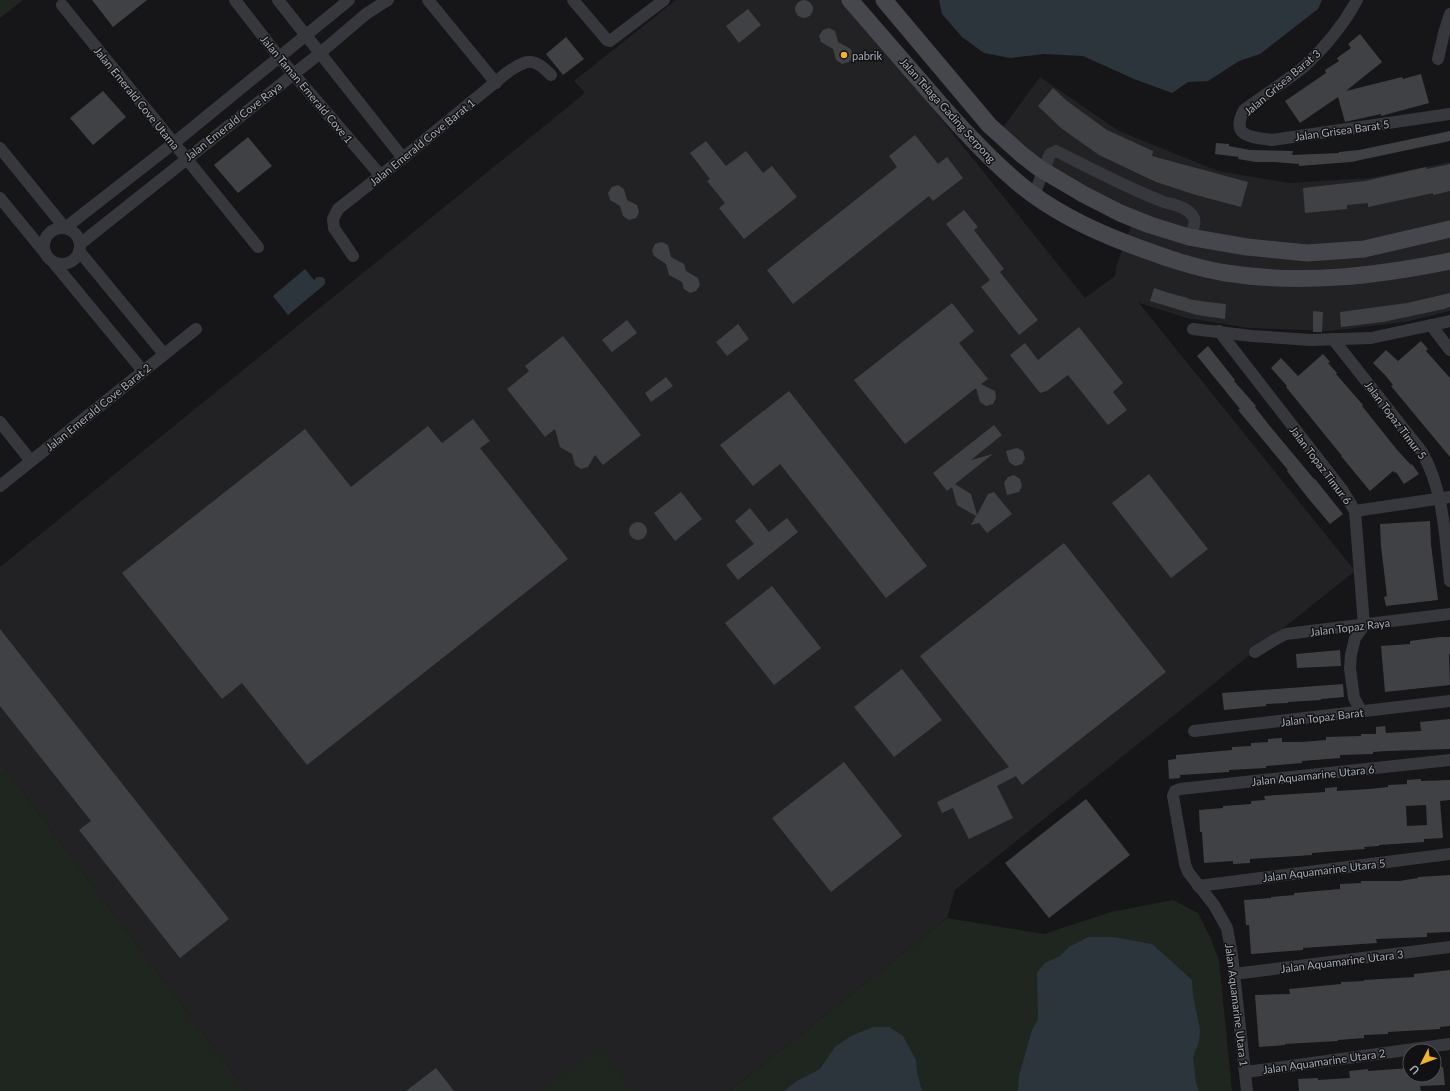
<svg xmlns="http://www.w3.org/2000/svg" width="1450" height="1091" viewBox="0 0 1450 1091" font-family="Lato,sans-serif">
<rect width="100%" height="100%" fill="#161618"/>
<!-- built -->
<polygon fill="#222225" points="676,0 845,0 1085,298 1115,276 1117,264 1136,213 1057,176 999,133 1040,77 1119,131 1218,171 1289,183 1370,178 1450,162 1450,311 1405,322 1329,331 1249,328 1187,318 1139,303 1355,571 955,890 947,918 730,1091 246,1091 0,761 0,567 585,93 574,81"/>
<!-- green -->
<g fill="#1e261f">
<polygon points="0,0 23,0 0,18"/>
<polygon points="0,761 246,1091 0,1091"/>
<polygon points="1173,900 1198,913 1210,937 1219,960 1232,1091 730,1091 947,918 1044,934 1111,912"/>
<polygon points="598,1047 633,1091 542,1091"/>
</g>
<!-- water -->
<g fill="#2c353c">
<polygon points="939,0 1322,0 1318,9 1260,54 1239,61 1208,81 1188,82 1172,93 1134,79 1083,56 1044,54 1010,58 984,53 962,37 942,14"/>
<polygon points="305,269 314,280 317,277 322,277 325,279 325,283 324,285 288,315 273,296"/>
<polygon points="1088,937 1113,937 1152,944 1192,980 1193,995 1200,1030 1199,1042 1193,1057 1196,1083 1199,1091 1018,1091 1019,1076 1032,1030 1038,1019 1037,973 1045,963 1060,956 1069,947"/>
<polygon points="873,1027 889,1027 903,1036 916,1060 917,1073 922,1091 784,1091 797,1081 820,1069 835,1047 851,1036"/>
</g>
<!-- building -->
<g fill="#404145" fill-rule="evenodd">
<polygon points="92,0 147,0 113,27"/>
<circle cx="804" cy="9" r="9"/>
<polygon points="748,9 761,25 739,43 726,26"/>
<polygon points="829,28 835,31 838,42 851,49 853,56 849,62 842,64 836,60 833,49 821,42 819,36 823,30"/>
<polygon points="1360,34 1382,62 1346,91 1402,77 1403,79 1421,74 1429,103 1381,116 1381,114 1345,122 1338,97 1300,123 1285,101 1326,73 1325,70 1339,61 1337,58 1351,48 1348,44"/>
<polygon points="566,37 584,59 563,75 546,54"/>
<polygon points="1053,88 1067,101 1107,130 1153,151 1152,156 1248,182 1241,207 1196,195 1156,182 1099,155 1061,128 1038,106"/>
<polygon points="103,91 126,117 93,145 70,118"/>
<polygon points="1450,131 1450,141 1351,162 1299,166 1299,164 1274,162 1256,162 1238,159 1239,157 1215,154 1216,143 1229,144 1229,146 1250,150 1293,151 1292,155 1339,153 1339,152 1359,150"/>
<polygon points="915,135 938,164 947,157 963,178 933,201 929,196 793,304 767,270 897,167 889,156"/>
<polygon points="248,137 272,166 238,193 214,165"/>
<polygon points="706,141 726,166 746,151 763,173 772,166 797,197 744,239 719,208 725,203 707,181 710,179 690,153"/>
<polygon points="1450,164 1450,191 1433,195 1433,193 1368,207 1368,203 1347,205 1347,209 1305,213 1303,188 1365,181 1426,167 1427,169"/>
<polygon points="618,185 624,189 627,200 637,205 639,212 636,218 629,220 623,216 620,206 610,200 608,193 612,187"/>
<polygon points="964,210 978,227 974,230 1004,269 1000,272 1038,320 1019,335 981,287 990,280 946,224"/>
<polygon points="662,242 668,245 671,257 684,264 686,271 698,278 700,285 696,291 690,293 684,289 682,282 669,275 666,264 654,256 652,250 655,244"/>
<polygon points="1154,288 1169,293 1188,298 1188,299 1207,302 1226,304 1225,319 1197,315 1150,301"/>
<polygon points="1450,293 1450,307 1444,309 1383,322 1341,327 1340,312 1407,303"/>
<polygon points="952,303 974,331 959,343 988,379 981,384 995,391 996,398 993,404 986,406 980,402 976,388 905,444 854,380"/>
<polygon points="1313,311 1323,312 1322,332 1313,332"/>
<polygon points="627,320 637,333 612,352 602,340"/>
<polygon points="738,324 749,339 727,356 716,342"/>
<polygon points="1079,327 1123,383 1113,392 1127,410 1108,425 1068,375 1047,391 1040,393 1010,355 1025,343 1038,360"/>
<polygon points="563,336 641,435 603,465 595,455 588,467 581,469 575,465 572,454 560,447 555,429 545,437 507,389 529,371 525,366"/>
<polygon points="1421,341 1428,349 1426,351 1450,378 1450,457 1391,386 1393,385 1385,375 1373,363 1386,350 1398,361"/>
<polygon points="1208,346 1235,380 1234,381 1256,406 1255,407 1269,425 1314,479 1315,479 1343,514 1330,524 1308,498 1287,471 1288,470 1238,410 1240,409 1197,356"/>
<polygon points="1323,354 1330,362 1328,363 1337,373 1336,374 1363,405 1362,406 1398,451 1411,465 1412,464 1419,474 1404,484 1396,472 1395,473 1393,471 1370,491 1341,456 1342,456 1286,387 1287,386 1271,368 1281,358 1298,376"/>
<polygon points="666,377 673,386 651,402 645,393"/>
<polygon points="789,391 927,566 886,598 780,464 753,486 720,445"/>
<polygon points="473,419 490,441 480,448 568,559 307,765 242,683 222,699 122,573 305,429 351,487 428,426 442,443"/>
<polygon points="994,425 1002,435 971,460 993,454 955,484 971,494 977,515 988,494 994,492 1012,514 987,533 979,523 971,525 976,516 957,505 952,487 947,491 933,473"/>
<polygon points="1017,448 1023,451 1025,458 1022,464 1015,466 1009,462 1006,451"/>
<polygon points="1149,474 1208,549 1171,578 1112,503"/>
<polygon points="1014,475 1020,479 1022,486 1019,492 1007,495 1004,483 1008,477"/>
<polygon points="681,492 702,519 675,541 654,513"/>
<polygon points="750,508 769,532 787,518 798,532 738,580 726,565 754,544 735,521"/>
<polygon points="1430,521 1431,544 1438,600 1386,606 1384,597 1387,596 1381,546 1380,524"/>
<circle cx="638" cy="531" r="9"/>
<polygon points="1064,543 1166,672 1022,785 1016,776 997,786 1013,818 969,839 953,808 942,813 937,802 1009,767 920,656"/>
<polygon points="772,586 821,648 774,685 725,623"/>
<polygon points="0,629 229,919 180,958 79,830 91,821 0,706"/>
<polygon points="1440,637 1450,637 1450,654 1449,654 1450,685 1385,692 1381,646 1410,644 1410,641"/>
<polygon points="1340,650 1341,666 1297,668 1296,654"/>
<polygon points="902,669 942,720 894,757 854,707"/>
<polygon points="1343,684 1344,697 1321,699 1321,700 1288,702 1288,703 1266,704 1266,706 1224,710 1222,693"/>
<polygon points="1450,719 1450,749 1387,751 1373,752 1373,754 1340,755 1340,758 1302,761 1302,763 1266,766 1266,768 1229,770 1229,772 1180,775 1180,778 1169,779 1168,760 1176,759 1176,755 1232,750 1232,747 1251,746 1251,743 1268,742 1268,739 1282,738 1282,742 1301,742 1326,740 1326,737 1361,736 1361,734 1376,734 1376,727 1385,726 1386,733 1421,731 1420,722"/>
<polygon points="844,762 902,836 831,892 772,818"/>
<path d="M1421,779v2l29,-1v20l-10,1 3,37 -19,1v3l-45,3v1l-15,1 1,2 -53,4v2l-62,4v4l-17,1v-3l-29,2 -2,-31h-2l-1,-22 24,-2v-2l28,-2v-3l14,-1 -1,-4 61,-4v-4l12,-1v4l32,-2 19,-2v-2l19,-1v-4zM1426,805l1,20 -20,1 -1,-20z"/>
<polygon points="1086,799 1130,855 1049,918 1005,863"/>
<polygon points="1450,875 1450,932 1427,933 1427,937 1376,939 1377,943 1303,948 1303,950 1251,954 1249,925 1246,925 1244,900 1271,898 1271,897 1294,895 1294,893 1340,889 1340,884 1361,883 1361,881 1399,881 1418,878 1418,877"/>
<polygon points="1450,970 1450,1026 1440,1027 1440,1029 1388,1032 1388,1034 1364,1035 1364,1038 1338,1040 1338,1041 1285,1044 1285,1045 1259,1047 1255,995 1290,994 1289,989 1341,984 1341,982 1364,981 1364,980 1414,977 1414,974"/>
<polygon points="1434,1067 1443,1067 1445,1085 1420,1086 1421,1091 1299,1091 1298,1079 1318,1078 1318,1080 1350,1078 1349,1071 1368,1069 1368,1071 1410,1068 1410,1075 1434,1075"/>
<polygon points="436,1068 454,1091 406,1091"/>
</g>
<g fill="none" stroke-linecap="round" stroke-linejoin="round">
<!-- minor -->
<g stroke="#37383d" stroke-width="12">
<polyline points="235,0 279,57 381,176"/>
<polyline points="278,0 403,158"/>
<polyline points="428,0 496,83"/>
<polyline points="573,0 607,40 610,41 664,0"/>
<path d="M1357,0c-13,24 -31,46 -51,65 -19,16 -42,30 -62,45 -14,27 7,27 28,30l178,-26"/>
<polyline points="62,5 258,247"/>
<polyline points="1438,59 1444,33 1450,14"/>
<polyline points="0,148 65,228 174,143 349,0"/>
<path d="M1034,195l16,-41 6,-3c36,18 71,37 108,51 10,3 21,4 28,13 6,7 0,15 -3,22"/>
<polyline points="0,198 46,254"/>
<circle cx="62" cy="246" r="18"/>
<polyline points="80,244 319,54 366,14 388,0"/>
<polyline points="79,251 164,354"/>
<path d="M353,256l-19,-28 -1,-9 5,-10 65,-51 105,-86c20,-13 25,-15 43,3"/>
<polyline points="53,262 143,371"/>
<polyline points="1431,325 1450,350"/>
<polyline points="1193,329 1252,336 1311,340 1371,338 1450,321"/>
<polyline points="1219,331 1343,491 1355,511 1364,625 1355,638 1351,655 1350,668 1354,698 1362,712"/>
<path d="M1333,339l89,113c22,39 23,85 28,129"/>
<polyline points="0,422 31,461"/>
<polyline points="0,486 196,329"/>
<polyline points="1355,511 1450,497"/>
<polyline points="1255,652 1276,639 1286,634 1450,614"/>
<polyline points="1194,731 1450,701"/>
<polyline points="1198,886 1450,854"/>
<polyline points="1234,974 1450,947"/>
<polyline points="1246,1072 1450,1044"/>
<polyline points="1247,1091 1232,955 1227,928 1214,905 1188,872 1185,864 1173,796 1175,791 1180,789 1450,760"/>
</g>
<!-- secondary -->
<g stroke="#45474d" stroke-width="17">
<path d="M850,0c24,28 48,55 72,83 30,35 60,69 95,99 34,29 76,49 117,64 30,11 60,22 92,27 75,12 150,3 224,-12"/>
<polyline points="884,0 989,125 1021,154 1039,168 1083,194 1120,213 1150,225 1189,237 1247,247 1307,253 1364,249 1450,229"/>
</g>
</g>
<!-- markers -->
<circle fill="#f2b134" stroke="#111113" stroke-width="1.5" cx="844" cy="55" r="4"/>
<g text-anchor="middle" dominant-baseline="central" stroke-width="3" stroke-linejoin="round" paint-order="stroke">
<!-- poi labels -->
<g font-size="11" fill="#a8adb8" stroke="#111113" text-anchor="start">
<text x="852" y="55">pabrik</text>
</g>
<!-- street labels -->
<g font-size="11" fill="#a8adb8" stroke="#111113">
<text transform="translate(1282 82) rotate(-40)">Jalan Grisea Barat 3</text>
<text transform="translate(307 89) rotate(50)">Jalan Taman Emerald Cove 1</text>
<text transform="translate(137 98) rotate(51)">Jalan Emerald Cove Utama</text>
<text transform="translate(948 110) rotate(48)">Jalan Telaga Gading Serpong</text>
<text transform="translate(233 121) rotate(-38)">Jalan Emerald Cove Raya</text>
<text transform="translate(1342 130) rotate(-8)">Jalan Grisea Barat 5</text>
<text transform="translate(422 142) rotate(-39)">Jalan Emerald Cove Barat 1</text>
<text transform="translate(98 407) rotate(-39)">Jalan Emerald Cove Barat 2</text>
<text transform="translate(1396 420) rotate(53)">Jalan Topaz Timur 5</text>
<text transform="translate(1321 465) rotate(53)">Jalan Topaz Timur 6</text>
<text transform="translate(1350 627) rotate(-7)">Jalan Topaz Raya</text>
<text transform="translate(1322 717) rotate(-7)">Jalan Topaz Barat</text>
<text transform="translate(1313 775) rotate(-6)">Jalan Aquamarine Utara 6</text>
<text transform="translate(1324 870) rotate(-7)">Jalan Aquamarine Utara 5</text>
<text transform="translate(1342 961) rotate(-7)">Jalan Aquamarine Utara 3</text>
<text transform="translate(1237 1005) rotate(83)">Jalan Aquamarine Utara 1</text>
<text transform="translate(1324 1061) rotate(-8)">Jalan Aquamarine Utara 2</text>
</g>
</g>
<!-- north arrow -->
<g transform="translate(1422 1063) rotate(228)"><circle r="19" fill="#111113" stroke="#4d4f55"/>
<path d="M0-3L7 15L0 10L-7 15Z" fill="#f2b134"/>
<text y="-6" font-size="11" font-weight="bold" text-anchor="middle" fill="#a8adb8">U</text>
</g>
</svg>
